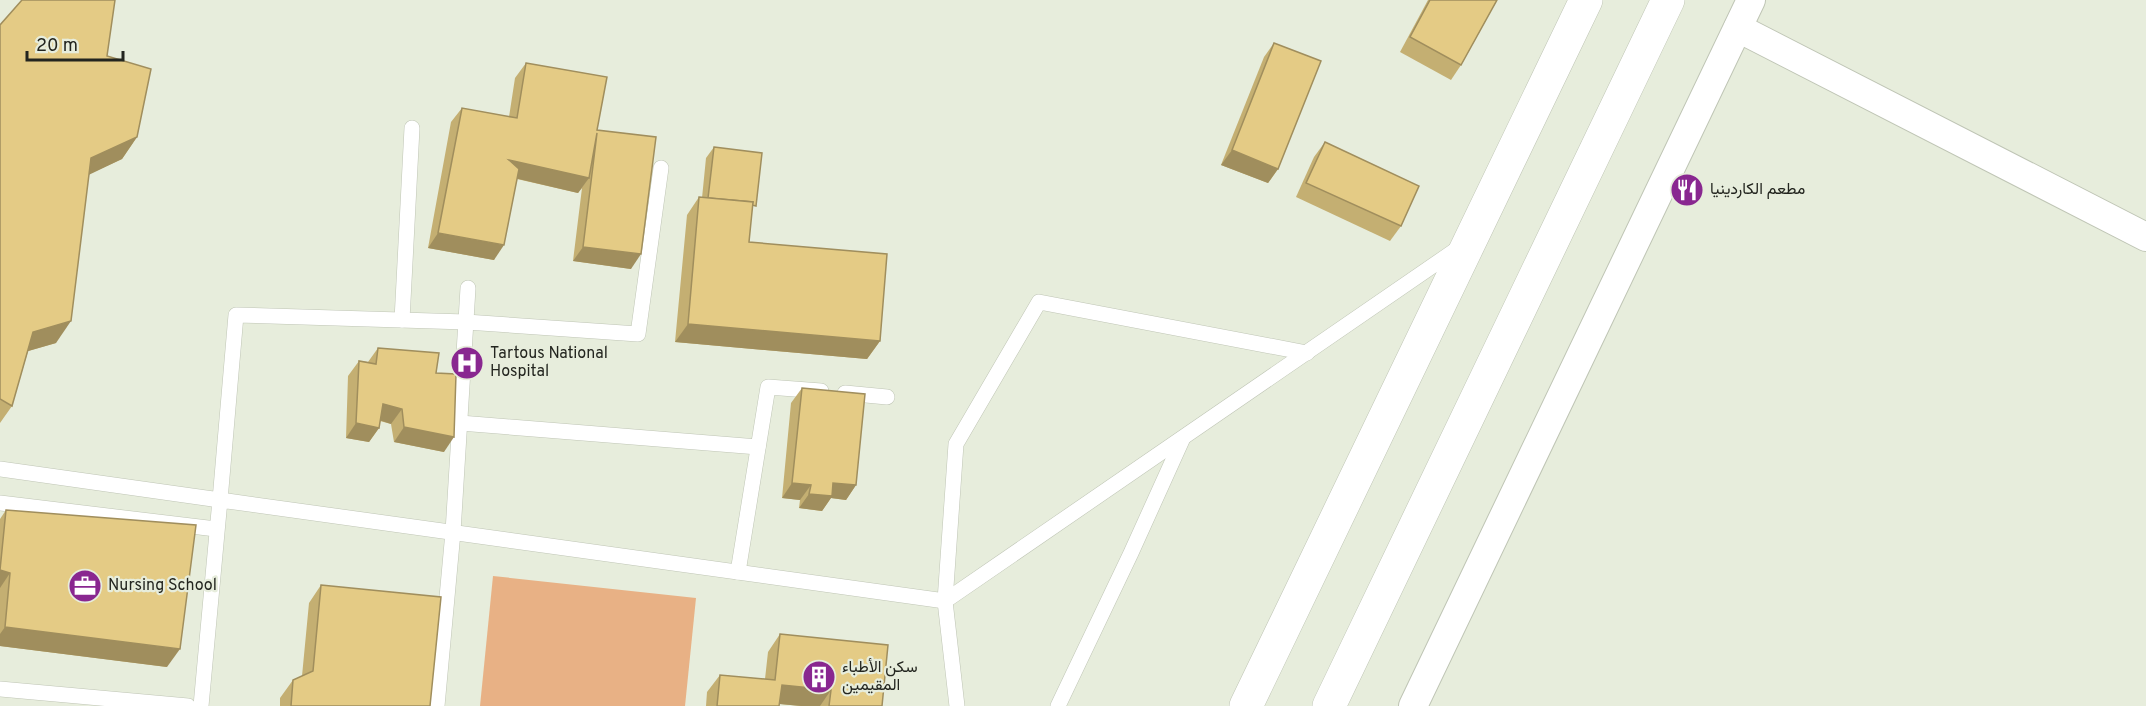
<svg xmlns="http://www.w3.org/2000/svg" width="2146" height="706" viewBox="0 0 2146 706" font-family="Overpass,Vazirmatn,sans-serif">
<rect width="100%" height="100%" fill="#e7eddc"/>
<!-- green -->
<polygon fill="#e8b185" points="493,576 696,598 685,706 480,706"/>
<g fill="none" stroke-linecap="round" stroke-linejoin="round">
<defs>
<g id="service">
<polyline points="402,320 412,128"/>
<polyline points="845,393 887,397"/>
<polyline points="460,423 758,447"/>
<polyline points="0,469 220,500 236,315 466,322 638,334 661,168"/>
<polyline points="0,503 216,529"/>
<polyline points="738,572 768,387 821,391"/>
<polyline points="0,689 188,706"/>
<polyline points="201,706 220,500 945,601 1460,247"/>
<polyline points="437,706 453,532 468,288"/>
<polyline points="957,706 945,601 956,444 1039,302 1307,353"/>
<polyline points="1058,706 1131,553 1183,438"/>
</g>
<g id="minor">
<polyline points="1738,28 2146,237"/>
<polyline points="1413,706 1751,0"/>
</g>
<g id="primary">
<polyline points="1246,706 1586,0"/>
<polyline points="1329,706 1668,0"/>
</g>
</defs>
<!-- service casing -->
<use href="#service" stroke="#bfc5b5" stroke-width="16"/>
<!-- minor casing -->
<use href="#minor" stroke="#bfc5b5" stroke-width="30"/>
<!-- primary casing -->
<use href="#primary" stroke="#bfc5b5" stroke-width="34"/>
<!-- service -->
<use href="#service" stroke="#fff" stroke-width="15"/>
<!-- minor -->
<use href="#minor" stroke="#fff" stroke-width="28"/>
<!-- primary -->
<use href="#primary" stroke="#fff" stroke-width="33"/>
</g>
<!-- wall -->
<g fill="#c4af72">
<polygon points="1428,0 1497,0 1461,65 1451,80 1400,52"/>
<polygon points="0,25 107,56 137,137 122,159 89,174 56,343 28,351 12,406 0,423"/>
<polygon points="1274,43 1278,169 1268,183 1221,165 1264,57"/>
<polygon points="526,63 597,130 631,269 573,261 582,188 578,193 517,179 494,260 428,248 451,122 462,108 509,117 515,78"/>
<polygon points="1325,142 1401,226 1390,241 1296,197 1314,157"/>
<polygon points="714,147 752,211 749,242 880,341 867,359 675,342 687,215 699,197 702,198 706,158"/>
<polygon points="378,348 436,373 444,452 394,442 391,424 380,421 379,428 369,442 346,438 348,376 359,361 368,362"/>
<polygon points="802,388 856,485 846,500 831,498 822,511 799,508 800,500 782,498 791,403"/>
<polygon points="6,510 167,667 0,646 0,519"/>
<polygon points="321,585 430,706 280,706 280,698 293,680 302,676 309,603"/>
<polygon points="780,634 882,706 801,706 780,704 779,706 706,706 707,692 720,675 765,679 768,652"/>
</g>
<!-- shaded-wall -->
<g fill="#a08e5d">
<polygon points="137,137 122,159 76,181 91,158"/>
<polygon points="1232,150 1278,169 1268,183 1221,165"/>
<polygon points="509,160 589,178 578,193 498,174"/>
<polygon points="438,233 504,245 494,260 428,248"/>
<polygon points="583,247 641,254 631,269 573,261"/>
<polygon points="71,321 56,343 18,354 33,332"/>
<polygon points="688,324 880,341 867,359 675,342"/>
<polygon points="383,404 402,409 391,424 373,418"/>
<polygon points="356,423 379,428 369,442 346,438"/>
<polygon points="404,427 454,437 444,452 394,442"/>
<polygon points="792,483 811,485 800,500 782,498"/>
<polygon points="833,483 856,485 846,500 831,498 822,511 799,508 809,494"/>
<polygon points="0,570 10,573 0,588"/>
<polygon points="5,627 180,649 167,667 0,646 0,634"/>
<polygon points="782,685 831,690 820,706 801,706 769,703"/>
</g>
<!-- building -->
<g fill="#e4cb85" stroke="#a08e5d" stroke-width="1.5">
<polygon points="22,0 115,0 107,56 151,69 137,137 91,158 71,321 33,332 12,406 0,399 0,25"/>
<polygon points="1430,0 1497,0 1461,65 1410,37"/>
<polygon points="1274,43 1321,61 1278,169 1232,150"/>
<polygon points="526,63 607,77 597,130 656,137 641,254 583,247 597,133 589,178 509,160 519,169 504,245 438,233 462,108 517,118"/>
<polygon points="1325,142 1419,186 1401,226 1306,183"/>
<polygon points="714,147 762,153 756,206 752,205 753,202 708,198"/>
<polygon points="699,197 753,202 749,242 887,254 880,341 688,324"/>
<polygon points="378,348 439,353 436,373 456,374 454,437 404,427 402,409 383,404 379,428 356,423 359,361 376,364"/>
<polygon points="802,388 865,394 856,485 833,483 832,496 809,494 811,485 792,483"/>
<polygon points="6,510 196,525 180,649 5,627 10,573 0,570"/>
<polygon points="321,585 441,597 430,706 291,706 293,680 313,671"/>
<polygon points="780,634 888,645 882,706 829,706 831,690 782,685 779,706 717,706 720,675 775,680"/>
</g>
<!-- icons -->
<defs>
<symbol id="restaurant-disc" viewBox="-11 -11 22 22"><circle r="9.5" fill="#892790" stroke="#e7eddc"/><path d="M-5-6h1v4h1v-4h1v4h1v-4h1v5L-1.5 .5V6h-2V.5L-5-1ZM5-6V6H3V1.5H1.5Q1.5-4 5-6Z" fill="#fff"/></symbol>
<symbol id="hospital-disc" viewBox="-11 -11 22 22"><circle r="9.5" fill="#892790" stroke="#e7eddc"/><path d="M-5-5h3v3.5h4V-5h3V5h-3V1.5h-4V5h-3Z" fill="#fff"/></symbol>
<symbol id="office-disc" viewBox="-11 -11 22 22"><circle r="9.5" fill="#892790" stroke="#e7eddc"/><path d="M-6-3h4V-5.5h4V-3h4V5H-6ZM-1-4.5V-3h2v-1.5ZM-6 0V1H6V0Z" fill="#fff"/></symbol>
<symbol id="building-disc" viewBox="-11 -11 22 22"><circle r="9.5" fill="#892790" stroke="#e7eddc"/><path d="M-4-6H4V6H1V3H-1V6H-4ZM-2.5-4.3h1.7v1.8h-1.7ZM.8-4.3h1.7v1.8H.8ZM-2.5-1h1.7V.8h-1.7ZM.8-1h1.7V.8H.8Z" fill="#fff"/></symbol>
</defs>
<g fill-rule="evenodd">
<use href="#restaurant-disc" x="1668" y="171" width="38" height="38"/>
<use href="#hospital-disc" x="448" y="344" width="38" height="38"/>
<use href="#office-disc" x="66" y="567" width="38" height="38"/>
<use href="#building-disc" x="800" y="658" width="38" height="38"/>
</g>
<g text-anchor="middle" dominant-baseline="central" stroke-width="4.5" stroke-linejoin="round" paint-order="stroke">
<!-- poi labels -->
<g font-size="16" fill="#23251f" stroke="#e7eddc" text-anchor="start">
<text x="1710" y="190">مطعم الكاردينيا</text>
<text x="490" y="354">Tartous National<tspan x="490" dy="18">Hospital</tspan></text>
<text x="108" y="586">Nursing School</text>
<text x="842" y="668">سكن الأطباء<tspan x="842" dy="18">المقيمين</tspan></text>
</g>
</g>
<!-- scale -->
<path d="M27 51v9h96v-9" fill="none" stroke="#23251f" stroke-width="3"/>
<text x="36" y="51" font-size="18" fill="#23251f" stroke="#e7eddc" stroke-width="4.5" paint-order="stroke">20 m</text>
</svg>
